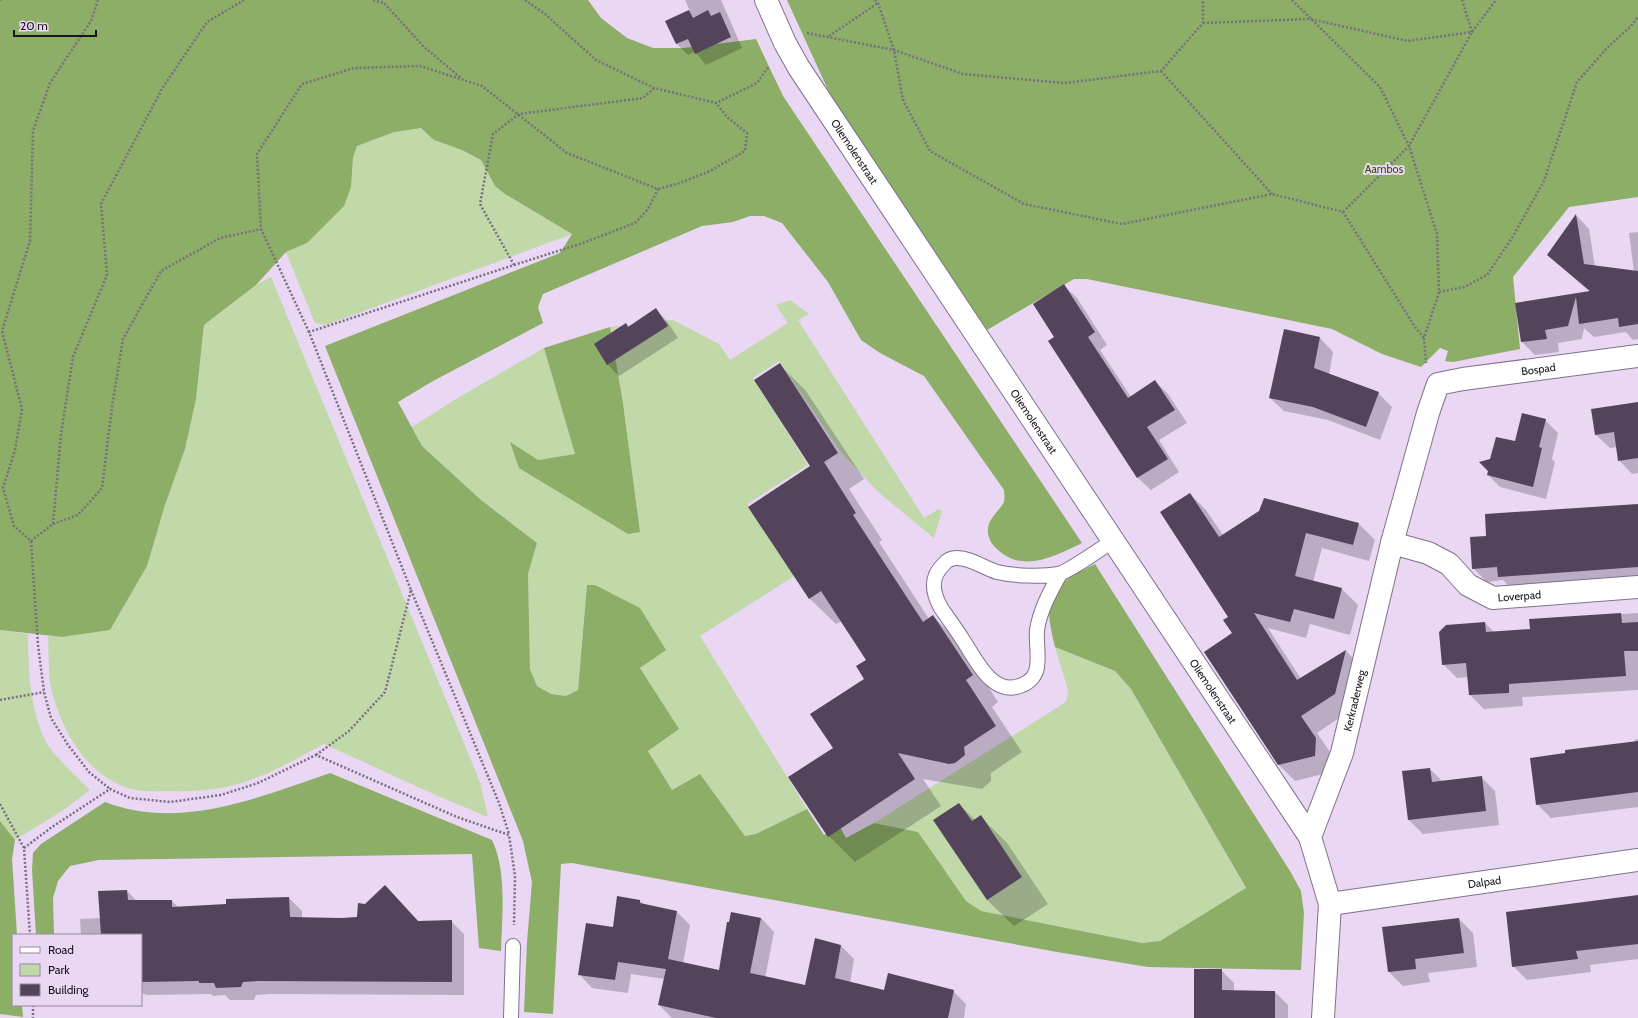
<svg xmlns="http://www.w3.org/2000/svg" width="1638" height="1018" viewBox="0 0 1638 1018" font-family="Cabin,sans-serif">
<rect width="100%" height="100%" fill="#e9d7f4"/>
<!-- green -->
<g fill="#c1d8a9">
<polygon points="411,128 421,128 434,140 462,150 481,160 495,186 505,194 572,234 326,325 315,323 286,252 307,243 351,187 353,158 357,146 394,132"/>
<path d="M271,277l209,505 8,35 -50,-21 -114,-52c-27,14 -56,32 -86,40 -21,6 -47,8 -69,7 -11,0 -23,1 -33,-1 -48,-10 -74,-58 -85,-102 -3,-16 -2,-35 -3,-52l14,1 48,-7 37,-64 18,-61 20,-56 11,-50 8,-74 52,-40z"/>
<polygon points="790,300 809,314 798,320 924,518 939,509 942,511 934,538 877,491 841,452 779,361 753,378 808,465 747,504 794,576 700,636 807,809 756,834 745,836 700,774 672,790 648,750 678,728 640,668 665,650 587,585 578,690 566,696 551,694 537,686 530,669 528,574 537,543 481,500 422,446 412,427 456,399 544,348 575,454 538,460 640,532 623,403 610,327 673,320 719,344 730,360 788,323 776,305"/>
<path d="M0,630l28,4c0,35 2,76 18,108 7,13 33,37 44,48l-25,19 -50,31 -15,-19z"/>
<polygon points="1055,647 1115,671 1131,689 1246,889 1160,941 1142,943 981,911 966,901 918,832 874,823 1066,702 1068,690"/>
</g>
<!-- forest -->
<g fill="#8cae67">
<path d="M0,0h588l13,18 26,20 26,10h31l72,-9 27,57 299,447c-27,13 -59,31 -85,6 -6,-5 -10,-13 -9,-21 1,-10 12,-18 16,-26 1,-4 0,-9 0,-12l-80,-114 -44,-23 -19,-13 -33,-58 -46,-59 -18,-7h-14l-17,6 -31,4 -159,68 -5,13 5,16 -110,58 -35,21 24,44 59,54 56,43 -9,31 2,95 7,17 14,8 15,2 12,-6 9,-105h8l45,23 26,42 -26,18 39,61 -31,22 24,39 28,-16 45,62 11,-2 51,-25 17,26 15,-10 7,13 28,-15 44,9 48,69 15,10 161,32 18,-2 86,-53 -115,-199 -16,-18 -60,-24c-13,-53 -7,-59 40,-83l195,307 11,20 3,22 -3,57 -153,-3 -91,-15 -485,-89 -11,1 -8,150 -29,-2 3,-70 5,-60 -9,-41 -198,-495 235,-93 12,-19 -67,-40 -10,-8 -14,-26 -19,-10 -28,-10 -13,-12 -27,4 -37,14 -4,12 -2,29 -7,19 -37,37 -21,9 -30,33 -52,40 -8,74 -11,50 -20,56 -18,61 -37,64 -48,7 -62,-7z"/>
<polygon points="787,0 1638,0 1638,197 1569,207 1513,277 1520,349 1453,362 1445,361 1448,351 1440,348 1421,367 1382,354 1332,329 1087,279 1074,279 987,330 839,114"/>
<polygon points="610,327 623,403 640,532 628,534 519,468 510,442 538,460 575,454 544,348"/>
<path d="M330,773l162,67c15,31 10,77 9,111l-22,-3 -7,-94 -373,6 -29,6 -12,15 -5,17 1,37h-18l-4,-65 1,-17 8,-9 64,-42c74,29 155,-5 225,-29z"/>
<polygon points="0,821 15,840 12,859 17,935 13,935 13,1005 22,1005 23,1017 0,1014"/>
</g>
<!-- shadow -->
<g fill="#0003">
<polygon points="685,0 721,0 742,48 706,65 695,52 688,55 677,44 667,22 690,11"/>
<polygon points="1577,216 1589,229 1595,267 1634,272 1629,233 1638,232 1638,339 1633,340 1626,332 1594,337 1584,328 1582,339 1558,343 1559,352 1535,355 1522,342 1516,303 1590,292 1548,255"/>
<polygon points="1064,286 1077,298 1107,345 1100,350 1131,397 1155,381 1168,394 1187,423 1159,440 1179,472 1151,490 1138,478 1049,341 1055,337"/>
<polygon points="656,310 667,321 678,338 619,376 608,365 595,344 626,324 629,328"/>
<polygon points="1320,338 1333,352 1329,375 1378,393 1392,407 1380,440 1328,420 1284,411 1270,398"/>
<polygon points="779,364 806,391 864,479 849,489 882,540 879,542 929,619 933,616 960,643 998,702 992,707 1022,752 991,773 991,781 982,789 923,779 941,806 855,862 829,836 834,748 866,679 867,660 842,621 836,624 809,598 812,466"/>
<polygon points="1638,403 1638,473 1632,474 1619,460 1617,447 1610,448 1596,435"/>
<polygon points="1545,420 1558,433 1552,459 1555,462 1546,499 1500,487 1488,475 1491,459"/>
<polygon points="1190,494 1206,510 1223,535 1359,524 1375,540 1369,561 1322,548 1313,582 1342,589 1358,605 1350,635 1310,624 1306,638 1268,628 1301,679 1346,651 1362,667 1351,710 1317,733 1332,755 1331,772 1295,781 1279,765 1234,634"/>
<polygon points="1638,505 1638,581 1512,590 1503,580 1487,582 1473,568 1487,537"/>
<polygon points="1638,613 1638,690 1522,697 1523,706 1484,709 1470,695 1468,677 1457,678 1443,664 1485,623 1494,632 1531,630 1530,620"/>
<polygon points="1638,739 1638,807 1551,818 1537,804 1566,754 1635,742 1635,740"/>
<polygon points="1430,769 1443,782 1481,777 1495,791 1499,825 1423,834 1409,820"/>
<polygon points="959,804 975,820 980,816 1007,843 1048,904 1014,926 987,900"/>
<polygon points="385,886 419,922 451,921 464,934 464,995 271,994 256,995 254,1000 230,1000 225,995 213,996 211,994 147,995 141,993 141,935 81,935 80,919 101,918 127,891 137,901 172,901 178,907 227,905 289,898 302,911 302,918 358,918 365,905"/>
<polygon points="1638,896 1638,959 1590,965 1591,972 1527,980 1513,966"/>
<polygon points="640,901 645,905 677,912 690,925 683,963 719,971 732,913 761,918 774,932 765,978 806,986 841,946 854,959 850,983 885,991 953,991 966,1004 964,1018 672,1018 659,1005 665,979 631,974 628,993 592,988 579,974 614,928"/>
<polygon points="1459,919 1473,933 1477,967 1428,973 1430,982 1403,986 1389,972"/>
<polygon points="1221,970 1234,983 1234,992 1275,992 1288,1005 1288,1018 1195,1018"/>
</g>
<!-- building -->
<g fill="#53445c">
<polygon points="689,10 693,18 708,10 711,16 720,12 731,37 695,54 688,39 676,44 665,21"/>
<polygon points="1576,214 1584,264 1638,271 1638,324 1619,327 1618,318 1579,324 1576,297 1568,326 1545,330 1547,339 1521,342 1515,303 1590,291 1547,255"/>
<polygon points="1064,284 1095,332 1088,337 1128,398 1155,380 1175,410 1147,427 1168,459 1137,478 1048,341 1054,337 1033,304"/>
<polygon points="656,308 668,326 607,365 594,344 626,323 628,327"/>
<polygon points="1284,329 1320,337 1314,368 1379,392 1366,427 1313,407 1269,398"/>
<polygon points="780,363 838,453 824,462 856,513 853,515 923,622 933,615 973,675 966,680 996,726 964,747 965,755 955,763 949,764 898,753 915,779 828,837 788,777 833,748 810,714 864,679 856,666 866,660 821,591 809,599 748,507 810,466 754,380"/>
<polygon points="1638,402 1638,458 1618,461 1614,432 1595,435 1591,409"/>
<polygon points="1522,413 1546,419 1539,447 1542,448 1533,487 1487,475 1488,471 1479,462 1490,459 1496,437 1515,441"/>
<polygon points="1190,493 1219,537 1259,511 1264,498 1359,523 1353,545 1306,533 1295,576 1342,588 1334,619 1294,609 1290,622 1254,613 1297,680 1346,650 1335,694 1301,716 1316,738 1315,756 1278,765 1204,652 1232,633 1223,620 1228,617 1160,512"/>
<polygon points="1638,504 1638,567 1498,577 1497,567 1472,569 1470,537 1486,536 1485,514"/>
<polygon points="1621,613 1622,623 1638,622 1638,651 1624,651 1626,676 1509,684 1509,693 1469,695 1466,663 1442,665 1439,632 1446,625 1485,622 1486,632 1530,629 1529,619"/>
<polygon points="1638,741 1638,792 1536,805 1530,758 1565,753 1565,750"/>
<polygon points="1430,768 1432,782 1482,776 1486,811 1408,820 1402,771"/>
<polygon points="959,803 972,821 981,815 1022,877 987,900 933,820"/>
<polygon points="385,885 418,921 452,920 452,982 258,981 243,982 241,987 216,988 214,983 199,983 199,981 141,982 141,935 101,935 98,891 127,890 128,900 172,900 172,907 226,904 226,899 289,897 290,917 342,918 357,917 358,903 365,904"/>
<polygon points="1638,895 1638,944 1576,951 1578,959 1512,967 1506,912"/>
<polygon points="617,896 640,900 640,903 677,911 668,959 719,970 727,922 729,922 731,912 761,918 750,973 805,985 815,938 841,945 835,978 884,990 888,973 954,990 948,1018 716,1018 658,1005 666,969 618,962 615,980 578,975 586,923 613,927"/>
<polygon points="1459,918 1464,953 1415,959 1416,969 1388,972 1382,927"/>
<polygon points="1194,969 1222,969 1222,990 1275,991 1275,1018 1194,1018"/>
</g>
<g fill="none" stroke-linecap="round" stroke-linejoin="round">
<defs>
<g id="lane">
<path d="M1060,574c-10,18 -20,36 -23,56 -1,12 2,25 0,37 -1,8 -7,15 -15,18 -29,13 -46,-25 -59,-45 -7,-11 -15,-22 -22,-32 -9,-16 -11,-31 3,-44 3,-4 8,-6 13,-6 14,0 27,10 40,14 17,4 44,5 61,2 9,-1 45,-27 55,-33"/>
<polyline points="511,1018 513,946"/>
</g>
<g id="street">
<path id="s1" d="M766,0l19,43 14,25 511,769"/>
<path id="s2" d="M1392,543l36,10 21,11 19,21 25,13 145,-11"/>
<path id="s3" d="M1330,904l308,-44"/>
<path id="s4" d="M1323,1018l7,-114 -20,-67 32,-84 50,-210 36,-130 10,-29 25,-5 175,-23"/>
</g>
</defs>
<!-- lane casing -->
<use href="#lane" stroke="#81718b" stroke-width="16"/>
<!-- street casing -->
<use href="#street" stroke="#81718b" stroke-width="24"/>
<!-- path -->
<g stroke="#7a6f81" stroke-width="2.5" stroke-dasharray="2 2" stroke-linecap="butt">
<polyline points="98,0 91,21 50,83 33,131 30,241 2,331 22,409 15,450 3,488 14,526 31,541 38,645 44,692 51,718 68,745 89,772 110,789"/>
<polyline points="373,0 384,3 423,46 461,78"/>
<polyline points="525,0 545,14 596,60 654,88 716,103 757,83 769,66"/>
<polyline points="875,0 878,3 894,50 903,100 930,151 1024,204 1122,224 1272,194 1343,212 1415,327 1424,338"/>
<polyline points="1292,0 1380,87 1409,146 1437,234 1439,292 1424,338 1426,363"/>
<polyline points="0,1 0,0"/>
<polyline points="1203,23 1310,19 1408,41 1472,32 1462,0"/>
<polyline points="807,33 894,50 963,74 1064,83 1161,71 1203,23 1203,0"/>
<polyline points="829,36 878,3"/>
<polyline points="1161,71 1272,194"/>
<polyline points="1343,212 1409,146 1472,32 1496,0"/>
<polyline points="514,265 583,243 635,223 648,209 658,189"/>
<polyline points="1439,292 1464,287 1487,275 1512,238 1544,181 1577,82 1608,47 1630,27 1638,17"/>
<polyline points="309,332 261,229 257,154 302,84 354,68 420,66 482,86 567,153 658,189 680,183 710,171 745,151 747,133 728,118 716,103"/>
<polyline points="53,524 78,515 102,488 112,407 123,339 161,271 220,238 261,229"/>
<polyline points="31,541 53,524 61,434 73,357 107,275 101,204 163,87 207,22 244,0"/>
<polyline points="411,590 499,803 509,834"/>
<polyline points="0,700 44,692"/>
<polyline points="316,755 349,731 385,692 411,590 309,332 514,265 480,204 493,134 519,114 643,98 654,88"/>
<polyline points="0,804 24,848 30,935"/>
<polyline points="24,848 52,827 110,789 130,798 170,802 221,795 258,783 316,755 457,817 509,835 515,876 514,925"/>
<polyline points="33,1005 33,1018"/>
</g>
<!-- lane -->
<use href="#lane" stroke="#fff" stroke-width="14"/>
<!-- street -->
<use href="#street" stroke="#fff" stroke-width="22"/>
</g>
<g text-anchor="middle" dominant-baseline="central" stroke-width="4" stroke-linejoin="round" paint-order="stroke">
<!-- street labels -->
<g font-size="11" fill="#19131c" stroke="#e9d7f4">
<text stroke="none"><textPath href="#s1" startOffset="176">Oliemolenstraat</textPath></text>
<text stroke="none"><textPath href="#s4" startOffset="757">Bospad</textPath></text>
<text stroke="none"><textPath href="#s1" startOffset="500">Oliemolenstraat</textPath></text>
<text stroke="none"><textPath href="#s2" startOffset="144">Loverpad</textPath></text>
<text stroke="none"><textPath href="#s1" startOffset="824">Oliemolenstraat</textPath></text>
<text stroke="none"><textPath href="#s4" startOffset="328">Kerkraderweg</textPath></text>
<text stroke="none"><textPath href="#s3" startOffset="156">Dalpad</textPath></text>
</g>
<!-- park labels -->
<g font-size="11" fill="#325000" stroke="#e9d7f4">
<text x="1384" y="169">Aambos</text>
</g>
</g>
<!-- legend -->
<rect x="12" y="934" width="130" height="72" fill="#e9d7f4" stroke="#96899e"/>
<rect x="20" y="947" width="20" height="6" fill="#ffffff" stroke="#96899e"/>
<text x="48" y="954" font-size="12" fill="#19131c">Road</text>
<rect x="20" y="964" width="20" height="12" fill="#c1d8a9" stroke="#96899e"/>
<text x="48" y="974" font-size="12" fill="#19131c">Park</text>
<rect x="20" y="984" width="20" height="12" fill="#53445c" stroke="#96899e"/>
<text x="48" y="994" font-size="12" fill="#19131c">Building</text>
<!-- scale -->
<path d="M14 30v6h82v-6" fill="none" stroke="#19131c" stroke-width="2"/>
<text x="20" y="30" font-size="12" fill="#19131c" stroke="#e9d7f4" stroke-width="3" paint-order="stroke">20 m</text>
</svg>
